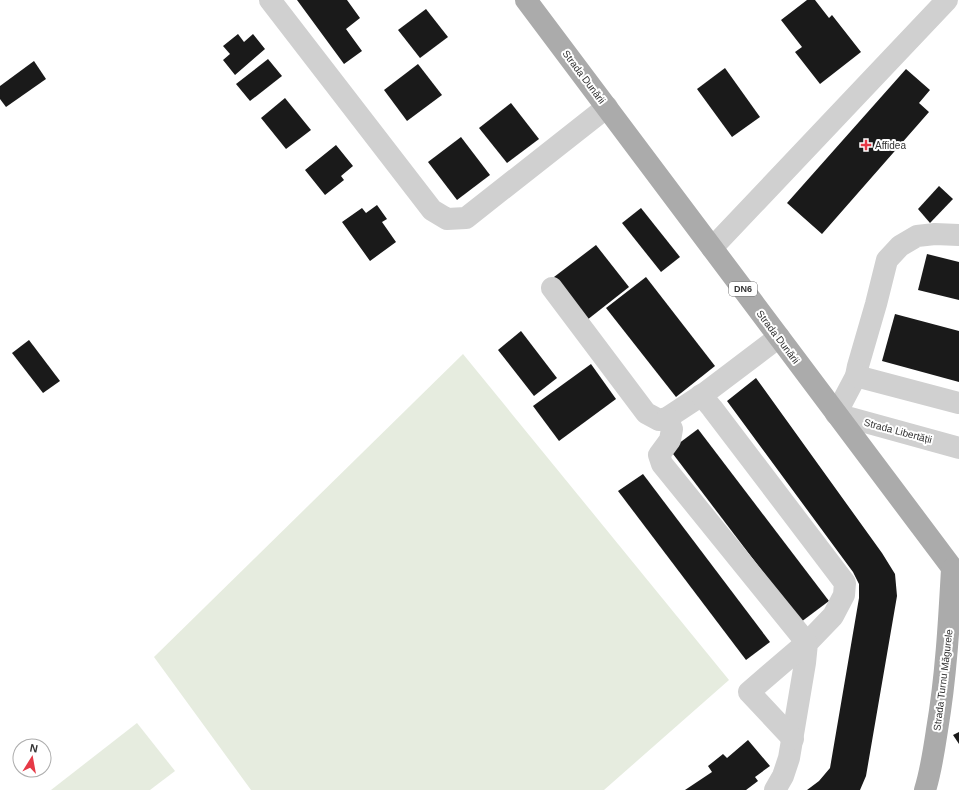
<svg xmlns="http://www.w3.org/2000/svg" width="959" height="790" viewBox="0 0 959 790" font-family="Helvetica,sans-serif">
<rect width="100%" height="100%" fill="#fff"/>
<!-- green -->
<g fill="#e6ecdf">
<polygon points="463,354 729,680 604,790 251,790 154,657"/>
<polygon points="137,723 175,771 150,790 51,790"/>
</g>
<!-- building -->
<g fill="#1a1a1a">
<polygon points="297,0 347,0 360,18 346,29 362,51 344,64"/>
<polygon points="807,0 815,0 829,18 832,15 861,52 820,84 795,52 802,47 781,20"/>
<polygon points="426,9 448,37 420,58 398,30"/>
<polygon points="238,34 244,42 253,34 265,49 235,75 223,60 230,54 223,46"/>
<polygon points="268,59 282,76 250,101 236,84"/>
<polygon points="34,61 46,79 6,107 0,99 0,86"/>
<polygon points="418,64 442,95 407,121 384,90"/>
<polygon points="725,68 760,117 732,137 697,89"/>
<polygon points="906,69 930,90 919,103 929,112 822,234 787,203"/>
<polygon points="285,98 311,130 286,149 261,118"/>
<polygon points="511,103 539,139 507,163 479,128"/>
<polygon points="461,137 490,175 457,200 428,162"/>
<polygon points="336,145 353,166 341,176 344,180 325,195 305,170"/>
<polygon points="939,186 953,199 930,223 918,209"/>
<polygon points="377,205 387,219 382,222 396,242 370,261 342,222 362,208 366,213"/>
<polygon points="641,208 680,257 661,272 622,223"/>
<polygon points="596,245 629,287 587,320 554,277"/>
<polygon points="927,254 959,262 959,300 918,290"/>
<polygon points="646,277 715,366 676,397 606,308"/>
<polygon points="895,314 959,331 959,382 882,361"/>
<polygon points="521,331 557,378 534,396 498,350"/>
<polygon points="29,340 60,381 43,393 12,353"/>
<polygon points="591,364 616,399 559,441 533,406"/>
<polygon points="756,378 882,553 895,574 897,596 866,776 860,790 807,790 819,781 830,768 859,598 859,584 853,572 727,401"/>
<polygon points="698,429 829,601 801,622 670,450"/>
<polygon points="643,474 770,642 746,660 618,491"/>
<polygon points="959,732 959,744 953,735"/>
<polygon points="748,740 770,766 755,777 758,781 746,790 685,790 712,772 708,766 723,754 727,758"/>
</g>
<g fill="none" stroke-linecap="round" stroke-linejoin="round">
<!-- minor -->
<g stroke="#d0d0d0" stroke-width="22">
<polyline points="270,0 432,210 447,219 466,218 607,107"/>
<polyline points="959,235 935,234 917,236 900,246 887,260 876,304 858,366 856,376 836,414 959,448"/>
<polyline points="712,248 947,0"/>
<polyline points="552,288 646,413 659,420 667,418 705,393 779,337"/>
<polyline points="856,376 959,403"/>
<polyline points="701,395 712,408 845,583 844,595 833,616 807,643 805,663 789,758 783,776 775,790"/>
<polyline points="667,418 672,429 670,440 659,455 662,464 807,643 799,649 749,692 793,739"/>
</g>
<!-- major -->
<g stroke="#ababab" stroke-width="22">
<polyline points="526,0 959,577"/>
<path d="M925,790c6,-19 9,-40 12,-60 9,-53 12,-107 15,-161"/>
</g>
</g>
<!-- markers -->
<path fill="#e63946" stroke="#fff" stroke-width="1.5" d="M864 139h4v4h4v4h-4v4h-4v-4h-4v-4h4z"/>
<g text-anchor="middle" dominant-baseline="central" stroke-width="4" stroke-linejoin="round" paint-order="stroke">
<!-- shield labels -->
<rect fill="#fff" stroke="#707070" stroke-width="1" x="729" y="282" width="28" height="14" rx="3"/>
<g font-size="9" font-weight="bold" fill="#333">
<text x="743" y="289">DN6</text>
</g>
<!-- street labels -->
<g font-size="10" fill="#333" stroke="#fff">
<text transform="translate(584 77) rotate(53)">Strada Dunării</text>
<text transform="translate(778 337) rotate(53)">Strada Dunării</text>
<text transform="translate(898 431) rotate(15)">Strada Libertății</text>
<text transform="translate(943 680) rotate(-83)">Strada Turnu Măgurele</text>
</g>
<!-- poi labels -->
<g font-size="10" fill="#333" stroke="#fff" text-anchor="start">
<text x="875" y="145">Affidea</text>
</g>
</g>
<!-- north arrow -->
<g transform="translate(32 758) rotate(11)"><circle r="19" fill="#ffffff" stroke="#adadad"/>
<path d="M0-3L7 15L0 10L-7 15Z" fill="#e63946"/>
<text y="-6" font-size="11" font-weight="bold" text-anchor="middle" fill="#333333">N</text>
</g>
</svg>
